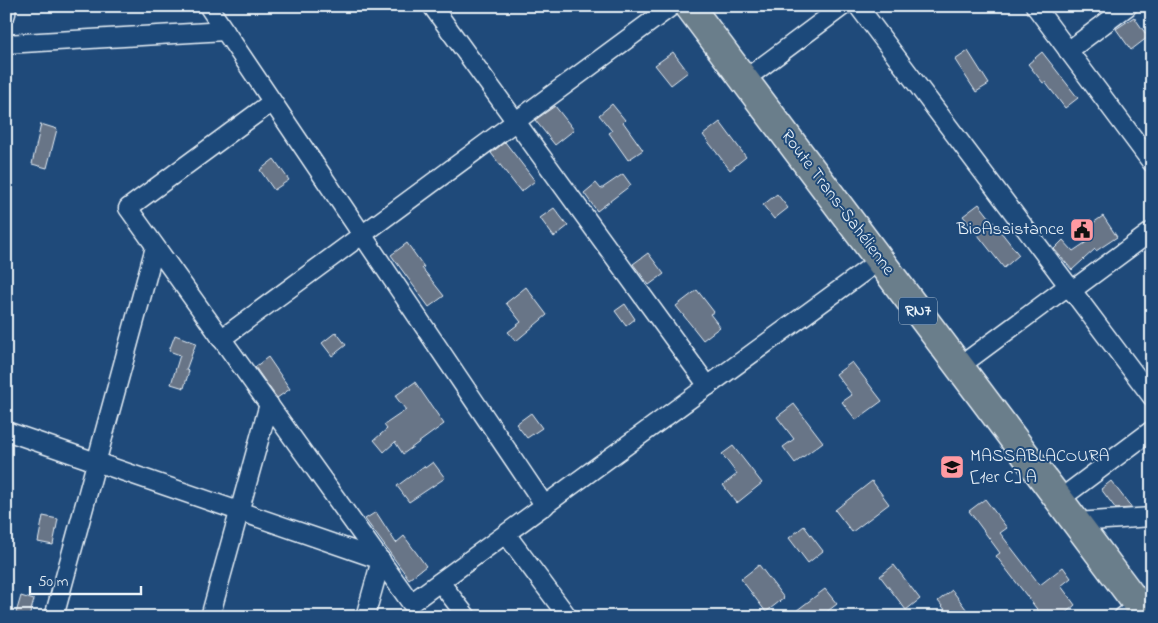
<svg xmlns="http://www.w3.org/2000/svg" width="1158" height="623" viewBox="0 0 1158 623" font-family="'Indie Flower',sans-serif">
<rect width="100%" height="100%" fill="#1f4a7a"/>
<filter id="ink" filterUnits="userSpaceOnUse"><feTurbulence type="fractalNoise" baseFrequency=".02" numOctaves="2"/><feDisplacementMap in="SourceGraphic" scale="10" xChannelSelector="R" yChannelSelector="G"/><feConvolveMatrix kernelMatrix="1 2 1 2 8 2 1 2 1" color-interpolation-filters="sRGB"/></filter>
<g filter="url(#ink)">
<!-- building -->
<g fill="#687487" stroke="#e8f1f8">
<polygon points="1134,17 1148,37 1131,50 1116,29"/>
<polygon points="968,51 989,84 976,92 955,60"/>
<polygon points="673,52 688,72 671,85 655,65"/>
<polygon points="1042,52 1078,98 1065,108 1045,82 1043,83 1028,64"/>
<polygon points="612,104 625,120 623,122 643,150 628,160 609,133 612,131 599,115"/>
<polygon points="555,106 574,130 555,145 535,120"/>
<polygon points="720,122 746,157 730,170 703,135"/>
<polygon points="41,124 57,129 47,168 32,164"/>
<polygon points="505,142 535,181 521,192 491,153"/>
<polygon points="274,159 289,180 274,190 260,170"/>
<polygon points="623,174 631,185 597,211 584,193 596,183 601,189"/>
<polygon points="777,194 788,208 774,219 763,205"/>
<polygon points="979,204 1019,255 1004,268 963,216"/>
<polygon points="554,208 568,226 554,237 540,218"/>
<polygon points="1103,216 1117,237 1096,251 1095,249 1072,270 1054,249 1063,240 1073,251 1094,237 1087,227"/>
<polygon points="407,243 424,267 422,268 444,296 429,307 391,255"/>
<polygon points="648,253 664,274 649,285 633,264"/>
<polygon points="526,287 547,315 516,341 508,332 521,322 506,303"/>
<polygon points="697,290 714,312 710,314 720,327 703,340 676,306"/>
<polygon points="625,304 635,319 626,326 615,311"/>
<polygon points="336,332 346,345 332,356 322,343"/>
<polygon points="175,335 196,343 186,370 189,371 184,388 171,384 180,355 169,351"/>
<polygon points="268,357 290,389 277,398 255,367"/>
<polygon points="852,362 882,401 856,420 842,402 852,395 836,374"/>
<polygon points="415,382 444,424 403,454 395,442 384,452 374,440 387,429 384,425 406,410 395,396"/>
<polygon points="794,404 823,442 795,463 783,447 794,439 777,417"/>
<polygon points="531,413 542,428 527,438 516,424"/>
<polygon points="733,446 762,483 737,503 723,485 737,474 722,454"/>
<polygon points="433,462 445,478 409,502 397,486 424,466 425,468"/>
<polygon points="872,481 889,504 852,532 835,510"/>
<polygon points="1111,481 1132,508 1116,509 1101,489"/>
<polygon points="985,499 1007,528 1000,533 1040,585 1063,567 1071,578 1061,586 1075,605 1061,617 1043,617 996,556 1000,553 969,511"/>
<polygon points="376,512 396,543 404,536 426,566 409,579 365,519"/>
<polygon points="43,516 58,519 53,545 38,542"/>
<polygon points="804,526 823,551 808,563 789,538"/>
<polygon points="759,565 784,598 766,612 741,579"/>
<polygon points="894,565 920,599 906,610 880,576"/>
<polygon points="825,589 837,604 820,617 788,617"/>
<polygon points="952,590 972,617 951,617 938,601"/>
<polygon points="21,596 34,600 29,617 16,613"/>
</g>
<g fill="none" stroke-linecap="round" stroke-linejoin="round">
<defs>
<g id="minor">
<polyline points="208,6 545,506"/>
<polyline points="432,6 708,386"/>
<polyline points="858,6 1152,397"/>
<polyline points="1035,6 1152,163"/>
<polyline points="6,14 7,6"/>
<polyline points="6,44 225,31"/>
<polyline points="1068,51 1128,6"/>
<polyline points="744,80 843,6"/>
<polyline points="272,102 128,208 411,603 880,260"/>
<polyline points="1071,291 1152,231"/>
<polyline points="221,339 672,6"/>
<polyline points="960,366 1068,286"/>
<polyline points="6,431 381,560 365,617"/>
<polyline points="1060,499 1152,430"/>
<polyline points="1076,522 1152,517"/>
<polyline points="506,534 568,617"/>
<polyline points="440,582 467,617"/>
<polyline points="54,617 155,247"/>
<polyline points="210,617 269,404"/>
<polyline points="1123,617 1139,605"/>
</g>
<polyline id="trunk" points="689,6 1147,617"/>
</defs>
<!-- minor casing -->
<use href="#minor" stroke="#e8f1f8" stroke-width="21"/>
<!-- trunk casing -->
<use href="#trunk" stroke="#e8f1f8" stroke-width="31"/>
<!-- minor -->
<use href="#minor" stroke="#1f4a7a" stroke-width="18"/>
<!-- trunk -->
<use href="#trunk" stroke="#6b7e8b" stroke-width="28"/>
</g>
</g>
<!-- icons -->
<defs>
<symbol id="civic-square" viewBox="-11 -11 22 22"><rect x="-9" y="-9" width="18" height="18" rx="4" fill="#ff9aa2" stroke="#1f4a7a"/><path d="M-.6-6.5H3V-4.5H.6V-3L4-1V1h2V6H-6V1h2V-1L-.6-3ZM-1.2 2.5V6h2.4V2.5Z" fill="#111"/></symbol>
<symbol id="school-square" viewBox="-11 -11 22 22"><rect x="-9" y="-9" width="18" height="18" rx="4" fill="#ff9aa2" stroke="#1f4a7a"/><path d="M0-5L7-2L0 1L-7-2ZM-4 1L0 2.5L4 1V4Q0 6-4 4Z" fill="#111"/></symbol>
</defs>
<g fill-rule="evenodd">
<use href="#civic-square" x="1068" y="216" width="28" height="28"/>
<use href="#school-square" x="938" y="453" width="28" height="28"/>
</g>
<g text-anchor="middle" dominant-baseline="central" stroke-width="4" stroke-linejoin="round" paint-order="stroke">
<!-- shield labels -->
<rect fill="#1f4a7a" stroke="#acbfd2" stroke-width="1" x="899" y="297.5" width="38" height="27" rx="4"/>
<g font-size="16" font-weight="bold" fill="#e8f1f8">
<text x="918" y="311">RN7</text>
</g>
<!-- street labels -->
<g font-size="18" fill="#e8f1f8" stroke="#1f4a7a">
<text transform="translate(837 203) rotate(53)">Route Trans-Sahélienne</text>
</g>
<!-- poi labels -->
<g font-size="18" fill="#e8f1f8" stroke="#1f4a7a" text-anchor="end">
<text x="1064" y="230">BioAssistance</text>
<text x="970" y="457" text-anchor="start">MASSABLACOURA<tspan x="970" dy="21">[1er C] A</tspan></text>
</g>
</g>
<!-- margin -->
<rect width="1158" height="623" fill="none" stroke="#1f4a7a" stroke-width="25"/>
<rect x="12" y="12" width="1133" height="598" fill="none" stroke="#e8f1f8" stroke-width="2" filter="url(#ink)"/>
<!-- scale -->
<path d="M30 586v8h111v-8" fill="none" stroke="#e8f1f8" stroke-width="2.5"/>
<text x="38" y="586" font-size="15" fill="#e8f1f8" stroke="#1f4a7a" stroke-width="4" paint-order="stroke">50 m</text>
</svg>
